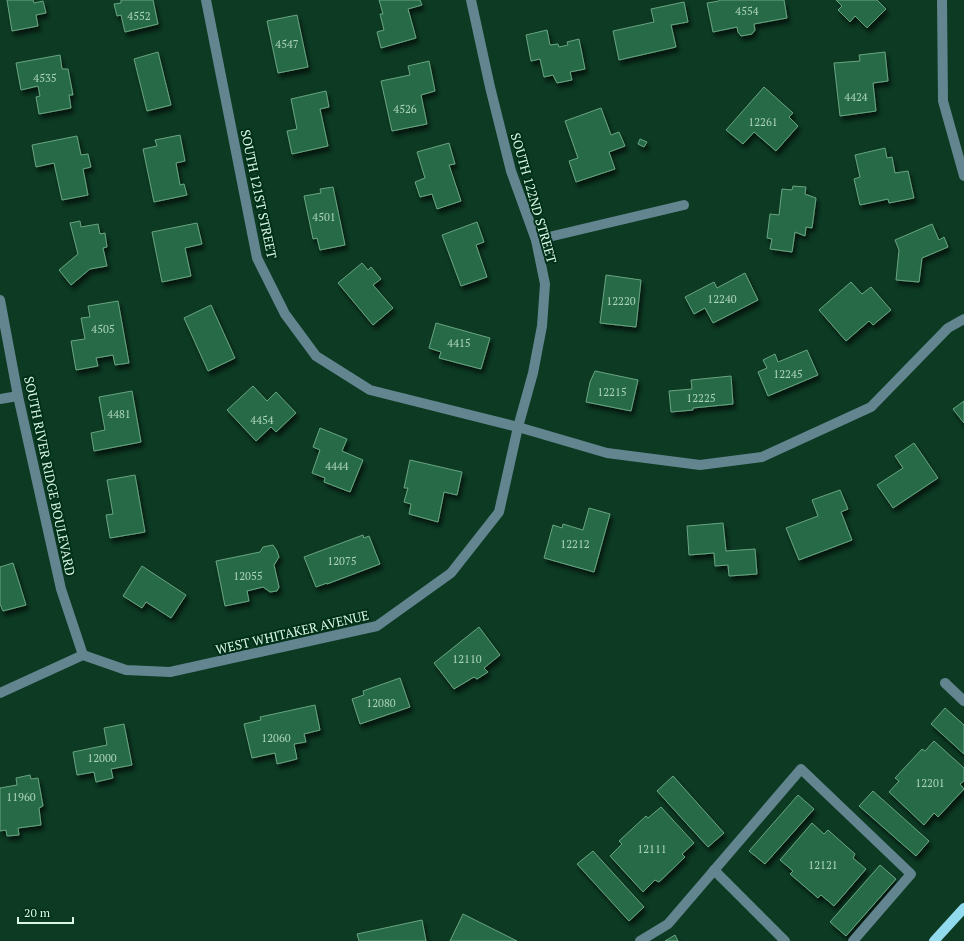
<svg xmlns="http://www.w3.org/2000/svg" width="964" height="941" viewBox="0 0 964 941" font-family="'PT Serif',serif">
<defs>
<filter id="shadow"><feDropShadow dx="2.5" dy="4.5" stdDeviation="2" flood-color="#0009"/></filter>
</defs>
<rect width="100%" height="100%" fill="#0c3a23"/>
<!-- building -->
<g fill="#276b47" stroke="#69a481" filter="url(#shadow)">
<polygon points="7,0 33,0 34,3 43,1 46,13 36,15 38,26 12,31"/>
<polygon points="121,0 153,0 158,24 125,32 121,15 117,16 114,4 121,3"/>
<polygon points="379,0 420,0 422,5 408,9 416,38 381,48 377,32 384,30 380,14 383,14"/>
<polygon points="719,0 784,0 787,18 754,24 755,30 752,34 741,36 738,32 737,27 713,32 707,3 719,1"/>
<polygon points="836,0 877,0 886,9 867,28 855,16 850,22 838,10 842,6"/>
<polygon points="684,2 688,22 671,25 676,47 619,60 613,31 654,22 651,9"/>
<polygon points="297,15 308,67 278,73 267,21"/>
<polygon points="547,30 550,45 558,44 559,47 568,45 567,42 579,39 585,69 570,72 572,80 557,83 553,75 544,77 540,59 531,61 526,35"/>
<polygon points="158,52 171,105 147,111 134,59"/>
<polygon points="885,52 888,81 873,83 876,111 840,116 834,63 860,61 859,55"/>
<polygon points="60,55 62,69 68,69 73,95 69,95 71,108 39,114 36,97 40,96 38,86 21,90 16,63"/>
<polygon points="429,61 435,91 421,95 427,124 392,131 381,81 410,75 408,66"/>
<polygon points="764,87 793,113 789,117 798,126 776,151 754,132 743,144 726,130"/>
<polygon points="326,91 329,107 320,109 328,146 292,154 287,131 297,129 291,99"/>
<polygon points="601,108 611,135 619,132 625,146 609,152 615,169 576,182 569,161 578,158 565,121"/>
<polygon points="180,135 185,161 176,163 180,185 184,184 187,195 154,202 143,149 157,146 155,140"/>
<polygon points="77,136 81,155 88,154 91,167 83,169 88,195 62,200 54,163 36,167 32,145"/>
<polygon points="640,139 647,142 644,147 638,144"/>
<polygon points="449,143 455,164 449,165 461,201 437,209 432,194 420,197 415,182 425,178 417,152"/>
<polygon points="885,148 887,158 892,157 895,173 908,171 914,198 889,203 888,199 860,205 854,179 860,177 855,155"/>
<polygon points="793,186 806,187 805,194 816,198 812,228 806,227 805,236 795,232 792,252 770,249 772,239 767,238 770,214 779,215 782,189 792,190"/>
<polygon points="333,187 345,245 320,250 317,238 313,239 304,196 321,193 320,189"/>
<polygon points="80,221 81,227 98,224 100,234 105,233 107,247 103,248 107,266 90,269 71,285 59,270 78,254 70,223"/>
<polygon points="477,222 484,242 476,245 487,277 461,286 442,235"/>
<polygon points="197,223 202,244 185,248 191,276 162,282 152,232"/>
<polygon points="932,224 939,240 944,237 948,247 922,258 919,282 896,280 899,250 895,240"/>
<polygon points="362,263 368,270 371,267 381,279 373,285 393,308 373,325 338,283"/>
<polygon points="745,273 758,300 713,323 705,308 694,314 685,297 714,282 717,288"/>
<polygon points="606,275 641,280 636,327 600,323"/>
<polygon points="851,282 862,294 871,287 891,310 873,325 869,321 846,341 819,310"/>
<polygon points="118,301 129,363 115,365 113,355 96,358 98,366 76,370 71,341 85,339 81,318 90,317 88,306"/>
<polygon points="211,305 235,358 208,371 184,318"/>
<polygon points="436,323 490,338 481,369 439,358 441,352 429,348"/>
<polygon points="807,350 818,375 768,396 758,372 767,368 763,360 775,354 778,362"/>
<polygon points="595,371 638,380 631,411 586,402 590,382"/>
<polygon points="731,376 733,404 693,408 693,410 671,412 669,391 692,389 691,380"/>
<polygon points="253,386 267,401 276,392 296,413 276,432 271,427 256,441 227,410"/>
<polygon points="132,391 141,442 94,451 91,433 105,430 99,397"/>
<polygon points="964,401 964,423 953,409"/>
<polygon points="320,428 347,439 342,451 363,460 350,492 324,482 325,478 312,473 320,450 313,447"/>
<polygon points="914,443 938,478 893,508 877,485 903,468 895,456"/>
<polygon points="410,460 462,472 457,495 444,492 438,522 409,514 411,504 404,502 408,488 404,488"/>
<polygon points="135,475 145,532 110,538 106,515 113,514 107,480"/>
<polygon points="840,490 848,509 841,512 852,540 799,560 786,528 818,516 812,500"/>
<polygon points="589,508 610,514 594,572 544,558 553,525 562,528 563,524 583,530"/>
<polygon points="723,523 726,551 755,549 757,574 729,576 728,565 715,566 714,553 689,555 687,526"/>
<polygon points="363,535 364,538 369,536 380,564 327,584 327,583 316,587 304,557"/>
<polygon points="273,545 277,551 279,557 274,565 279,587 277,591 270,592 263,587 247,591 249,601 225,606 216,561 260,552 263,547"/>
<polygon points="13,563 26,605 3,611 0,604 0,567"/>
<polygon points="142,566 186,595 171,618 146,602 142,608 123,596"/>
<polygon points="479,627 500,655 484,668 488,672 477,679 474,677 454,689 434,663"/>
<polygon points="400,678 410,707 360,724 352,699 364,695 363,691"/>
<polygon points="315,705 320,730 304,734 306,742 294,744 297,759 277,764 275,753 252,758 244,724 261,720 260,717"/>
<polygon points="945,708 964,725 964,754 931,724"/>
<polygon points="124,724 132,765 111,769 113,778 96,782 94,772 77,775 73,752 107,745 104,728"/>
<polygon points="934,741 964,768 964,781 960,784 964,789 938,817 934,813 924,825 889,792 899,781 895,778 922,749 925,751"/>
<polygon points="30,775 31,779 38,778 43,806 39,808 41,825 18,828 19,835 7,836 6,830 0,831 0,788 17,785 16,778"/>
<polygon points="673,776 724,833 708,847 657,791"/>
<polygon points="873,791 929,841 916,856 859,806"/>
<polygon points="798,795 814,809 765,864 749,851"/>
<polygon points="661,807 694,843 682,854 685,857 659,882 655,880 643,892 610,856 622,844 619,841 646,816 648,818"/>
<polygon points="812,823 824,834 828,830 855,854 853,858 866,869 834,906 821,895 818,898 790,874 793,871 780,860"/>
<polygon points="593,851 644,907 629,921 577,864"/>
<polygon points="880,865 896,879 846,936 830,922"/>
<polygon points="463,914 517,941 450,941"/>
<polygon points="422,920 426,941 359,941 357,934"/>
<polygon points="675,935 678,941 665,941"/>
</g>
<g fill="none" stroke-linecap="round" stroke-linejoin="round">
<!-- minor -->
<g stroke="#63858f" stroke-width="10">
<polyline points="206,0 257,258 285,314 316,356 370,390 518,427 533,373 542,326 545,284 536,240 511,171 490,87 471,0"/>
<polyline points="942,0 943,101 964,176"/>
<polyline points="536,240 684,205"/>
<polyline points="0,300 18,396 61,589 83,655"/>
<polyline points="0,399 18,396"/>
<polyline points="945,683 964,701"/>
<polyline points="0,693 83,655 126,670 170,672 377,626 451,573 499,512 518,427 607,453 700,465 762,457 871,407 948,328 964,319"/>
<polyline points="714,870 785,941"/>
<polyline points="640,941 668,924 801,769 911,874 853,941"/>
</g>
<!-- major -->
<polyline stroke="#92daee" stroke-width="10" points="934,941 964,908"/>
</g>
<g text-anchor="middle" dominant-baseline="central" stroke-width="4" stroke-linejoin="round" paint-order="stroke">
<!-- number labels -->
<g font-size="11" fill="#acd4bc">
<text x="747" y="11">4554</text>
<text x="139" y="16">4552</text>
<text x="287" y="44">4547</text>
<text x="45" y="78">4535</text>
<text x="856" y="97">4424</text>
<text x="405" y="109">4526</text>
<text x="763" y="122">12261</text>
<text x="324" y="217">4501</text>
<text x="722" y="299">12240</text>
<text x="621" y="301">12220</text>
<text x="103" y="329">4505</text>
<text x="459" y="343">4415</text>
<text x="788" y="374">12245</text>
<text x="612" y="392">12215</text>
<text x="701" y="398">12225</text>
<text x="119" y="414">4481</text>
<text x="262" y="420">4454</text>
<text x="337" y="466">4444</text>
<text x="575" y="544">12212</text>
<text x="342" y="561">12075</text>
<text x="248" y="576">12055</text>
<text x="467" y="659">12110</text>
<text x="381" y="703">12080</text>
<text x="276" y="738">12060</text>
<text x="102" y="758">12000</text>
<text x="930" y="783">12201</text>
<text x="21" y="797">11960</text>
<text x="652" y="849">12111</text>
<text x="823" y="865">12121</text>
</g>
<!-- street labels -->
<g font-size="13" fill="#d9f7e3" stroke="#003019">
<text transform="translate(259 194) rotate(78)">SOUTH 121ST STREET</text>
<text transform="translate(534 198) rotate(74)">SOUTH 122ND STREET</text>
<text transform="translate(50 476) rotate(78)">SOUTH RIVER RIDGE BOULEVARD</text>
<text transform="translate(292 632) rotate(-13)">WEST WHITAKER AVENUE</text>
</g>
</g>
<!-- scale -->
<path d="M18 917v6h55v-6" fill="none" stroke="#d9f7e3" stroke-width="2"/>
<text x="24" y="917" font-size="12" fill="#d9f7e3" stroke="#003019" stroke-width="3" paint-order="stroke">20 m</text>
</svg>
